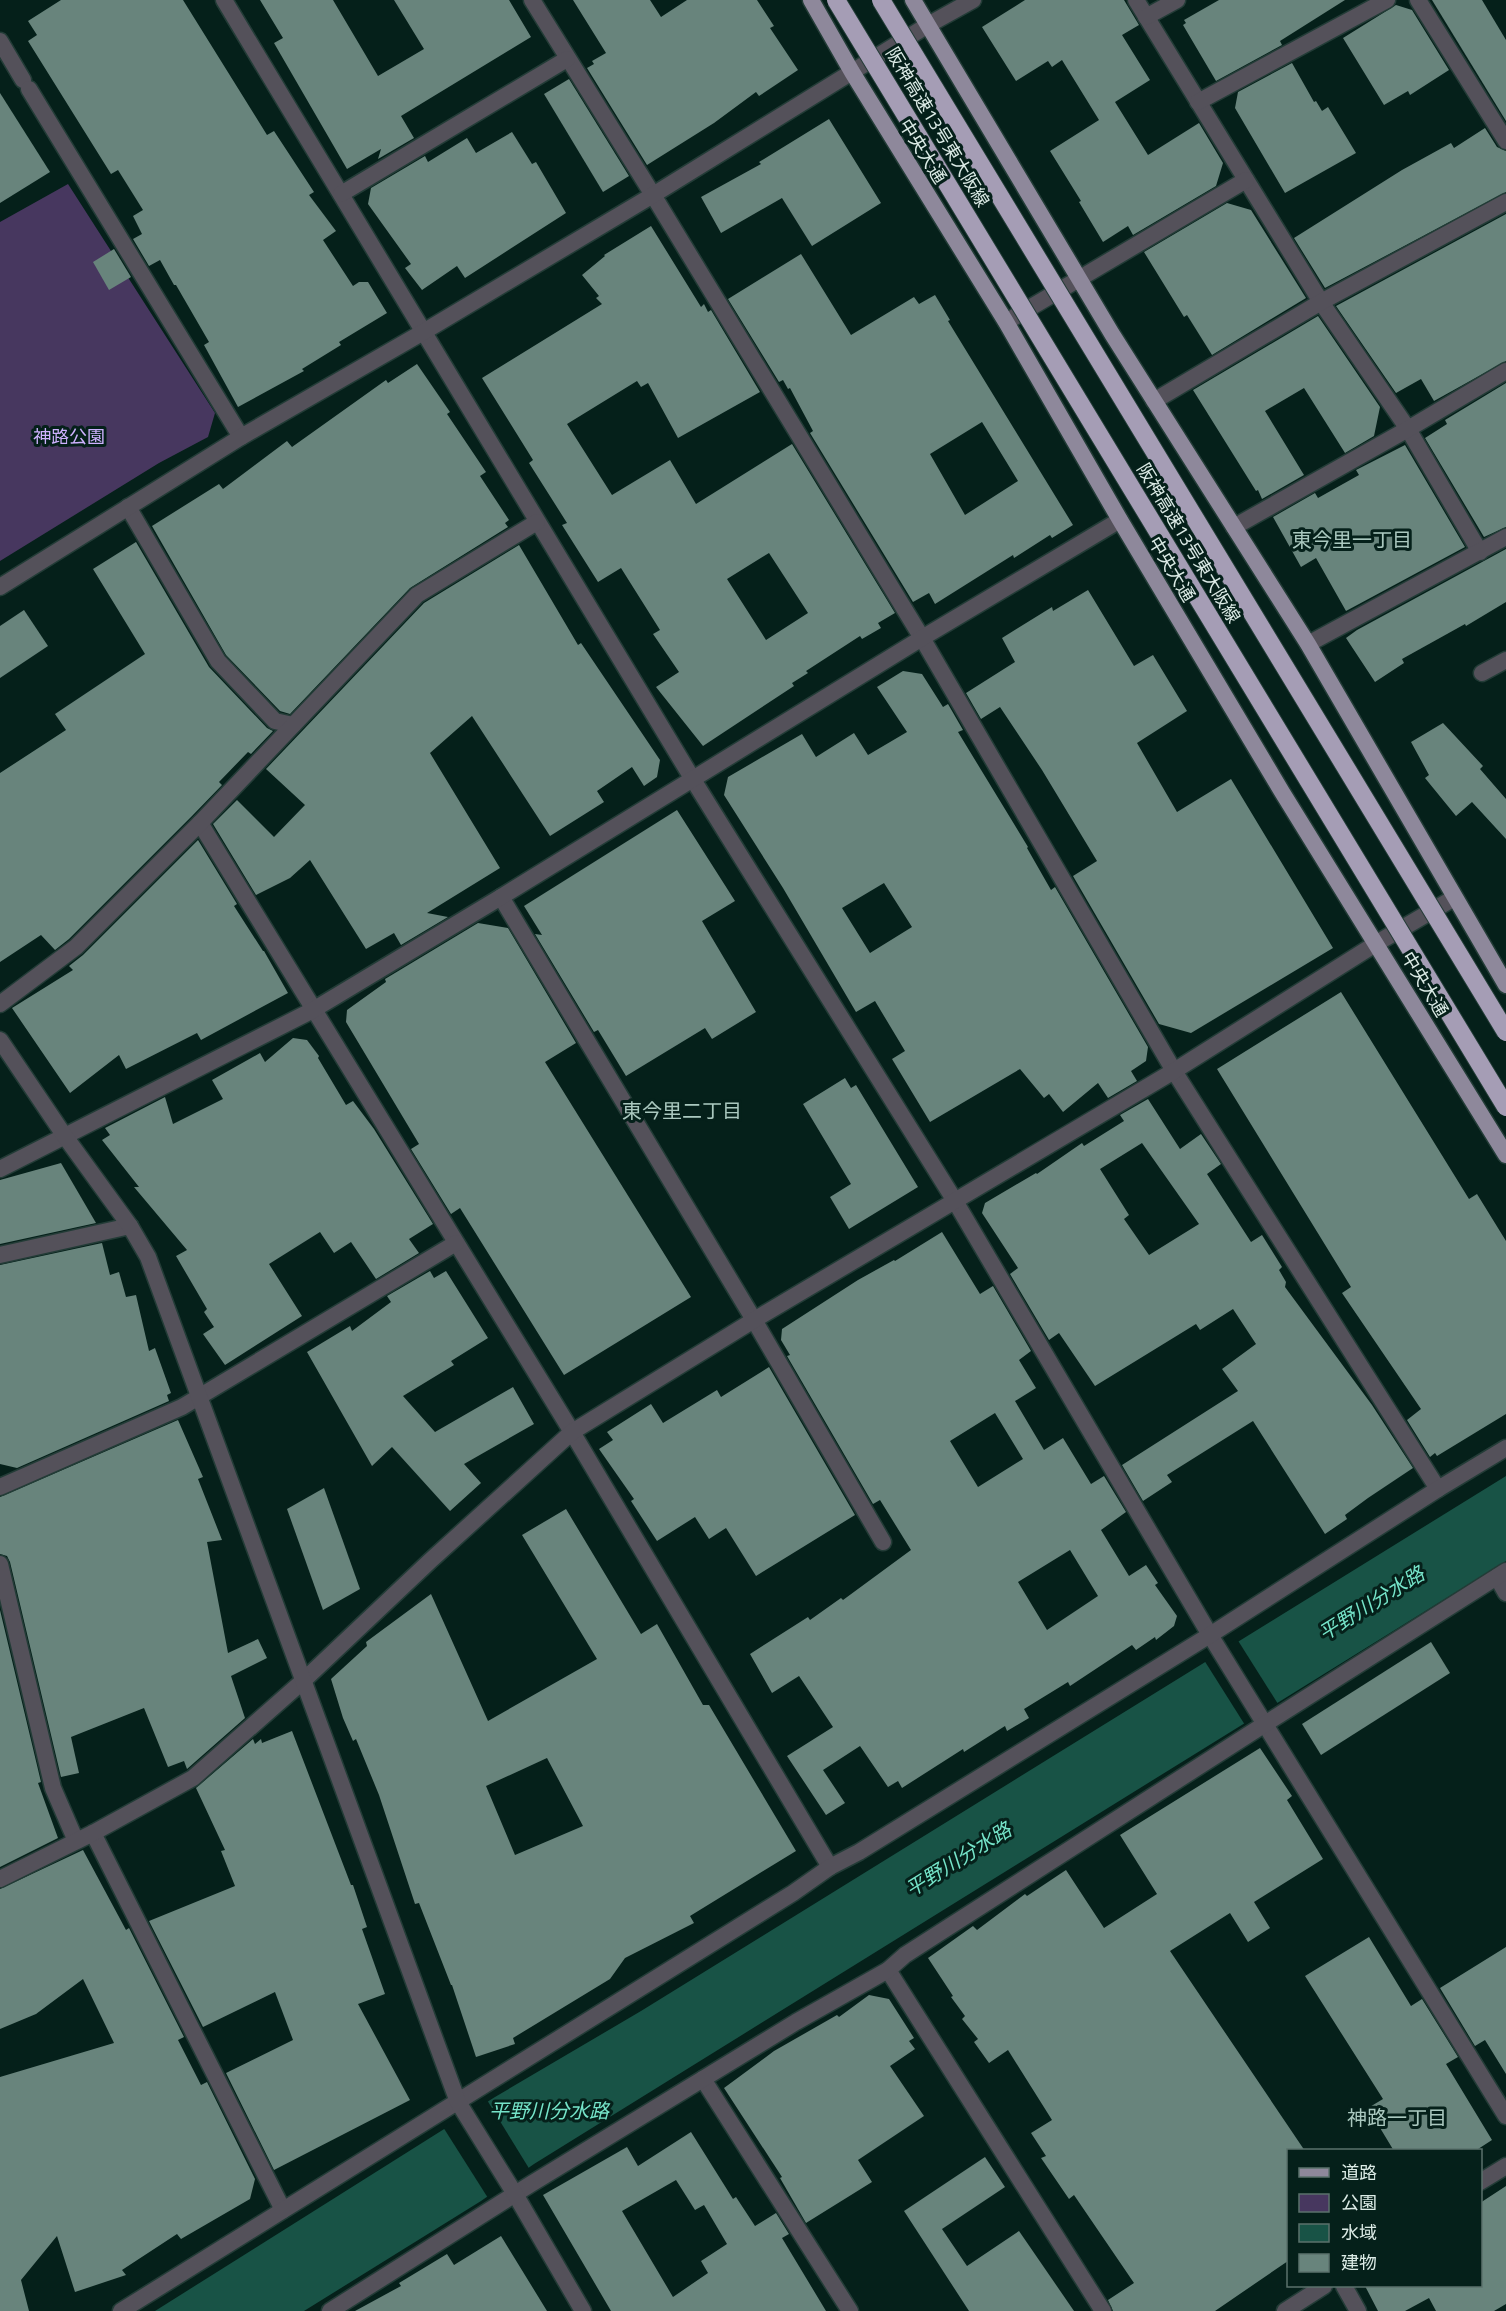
<svg xmlns="http://www.w3.org/2000/svg" width="1506" height="2311" viewBox="0 0 1506 2311" font-family="'Titillium Web','Noto Sans JP',sans-serif">
<rect width="100%" height="100%" fill="#05201a"/>
<!-- green -->
<polygon fill="#47375f" points="68,184 215,413 208,437 159,463 0,561 0,222"/>
<!-- water -->
<polygon fill="#185346" points="1506,1476 1506,1561 534,2164 481,2201 304,2311 155,2311 495,2097 641,2011"/>
<!-- pier -->
<g fill="#05201a">
<polygon points="1237,1639 1278,1704 1245,1725 1204,1660"/>
<polygon points="487,2100 530,2170 488,2198 443,2127"/>
</g>
<!-- building -->
<g fill="#68847c" fill-rule="evenodd">
<polygon points="61,0 183,0 267,135 274,131 314,192 309,195 336,231 323,240 353,286 359,282 368,282 387,313 339,342 341,345 302,369 304,371 238,407 204,345 209,342 176,285 174,285 160,260 149,266 133,239 142,234 133,216 143,210 118,170 111,174 28,41 37,35 28,21"/>
<polygon points="260,0 333,0 378,76 424,49 394,0 509,0 531,37 401,116 414,138 378,159 381,149 347,169 274,43 283,38"/>
<polygon points="573,0 650,0 661,17 687,0 757,0 774,26 770,28 798,70 759,96 756,92 714,123 647,165 587,68 594,64 592,61 606,53"/>
<polygon points="1025,0 1124,0 1139,25 1122,35 1150,80 1115,102 1148,155 1199,123 1223,163 1216,186 1133,235 1128,226 1103,242 1079,202 1081,201 1050,151 1099,120 1062,60 1052,67 1048,61 1016,81 982,27"/>
<polygon points="1219,0 1345,0 1280,41 1282,45 1216,81 1183,25 1186,23 1184,20"/>
<polygon points="1432,0 1482,0 1506,40 1506,121"/>
<polygon points="1396,5 1412,10 1449,70 1410,95 1408,91 1384,105 1343,38"/>
<polygon points="1292,63 1314,102 1316,101 1322,111 1328,107 1356,153 1285,193 1235,108 1238,92"/>
<polygon points="569,79 629,176 603,192 544,94"/>
<polygon points="0,93 50,172 0,203"/>
<polygon points="829,119 881,203 812,246 782,198 721,233 701,197 761,164 759,162"/>
<polygon points="1485,128 1497,147 1506,151 1506,192 1325,288 1294,238 1402,170 1451,143 1454,148"/>
<polygon points="512,132 532,164 536,162 566,213 465,278 457,266 422,290 405,268 411,264 368,204 371,188 425,156 428,162 467,138 476,153"/>
<polygon points="1227,203 1251,210 1306,298 1212,355 1187,315 1184,317 1144,252"/>
<polygon points="1506,214 1506,361 1434,401 1421,379 1396,393 1336,306"/>
<path d="M651,226l50,81 3,-3 4,8 3,-2 49,82 -82,46 -30,-55 -7,4 -4,-6 -70,43 45,71 58,-35 26,44 96,-60 103,169 -17,10 3,5 -19,11 -2,-3 -54,35 2,2 -16,10 2,3 -91,60 -47,-59 23,-15 -26,-38 7,-4 -39,-62 -23,14 -36,-57 5,-2 -38,-60 4,-3 -51,-82 120,-74 -6,-6 3,-2 -17,-21 23,-19 -1,-1zM769,553l39,60 -42,27 -39,-61z"/>
<polygon points="114,249 131,277 109,290 93,262"/>
<path d="M801,254l50,81 63,-38 5,7 16,-9 15,25 -2,1 125,204 -21,13 -2,-3 -36,23 -1,-3 -78,49 -6,-11 -16,9 -103,-169 3,-2 -23,-43 -2,1 -5,-9 -4,2 -51,-83zM982,422l36,59 -53,34 -35,-61z"/>
<polygon points="1318,316 1380,407 1374,436 1345,453 1304,388 1265,411 1304,475 1262,499 1258,490 1256,491 1193,390"/>
<polygon points="417,364 450,412 447,414 486,472 480,476 509,520 505,523 508,527 410,588 290,714 280,711 226,655 152,526 219,484 223,489 287,441 292,447 386,380 388,383"/>
<polygon points="1506,383 1506,527 1484,537 1425,438 1447,424 1445,420"/>
<polygon points="1405,445 1465,547 1346,611 1316,558 1301,567 1273,517 1315,493 1318,498 1359,475 1356,470"/>
<polygon points="136,542 209,667 267,728 273,731 251,754 248,752 219,782 222,785 192,816 69,939 55,950 41,935 0,962 0,773 66,730 55,714 145,654 93,569"/>
<polygon points="519,545 578,645 581,643 660,760 657,777 644,786 632,767 597,791 604,802 550,836 472,716 430,753 500,868 427,913 448,917 401,945 394,933 366,949 310,860 290,878 256,895 213,824 237,800 274,837 305,805 266,769 424,603"/>
<polygon points="1506,549 1506,602 1466,626 1465,624 1402,659 1404,663 1375,682 1346,638 1357,630"/>
<polygon points="1088,590 1134,666 1153,655 1187,711 1137,743 1177,812 1231,779 1333,948 1191,1033 1159,1024 1073,876 1097,861 1042,770 1000,707 981,719 966,693 1015,662 1002,638 1052,607 1053,611"/>
<polygon points="24,610 48,646 0,678 0,626"/>
<path d="M903,671l19,3 21,33 5,-3 15,26 -5,2 70,115 -1,1 24,42 4,-3 93,160 -2,14 -15,10 6,10 -29,17 -10,-15 -35,29 -14,-18 -5,4 -24,-29 -90,53 -38,-63 13,-8 -30,-50 -19,11 -73,-124 -59,-93 4,-18 74,-43 14,23 38,-24 14,22 39,-23 -30,-45zM884,883l28,44 -42,26 -28,-45z"/>
<polygon points="1443,723 1483,766 1480,769 1506,799 1506,839 1472,802 1456,816 1425,778 1429,775 1411,742"/>
<polygon points="677,810 735,901 702,921 756,1012 712,1039 705,1028 626,1076 598,1030 594,1032 535,934 542,935 524,906"/>
<polygon points="198,840 237,904 234,906 263,951 264,951 288,993 201,1040 197,1033 126,1069 119,1055 70,1093 12,1008 73,970 69,966 83,955"/>
<polygon points="478,923 508,928 576,1043 545,1062 691,1297 564,1375 460,1208 451,1214 411,1149 419,1144 346,1022 347,1010 386,982 385,979"/>
<polygon points="1341,992 1469,1199 1477,1194 1506,1241 1506,1414 1437,1456 1435,1453 1430,1457 1407,1420 1421,1409 1342,1293 1351,1287 1217,1069"/>
<polygon points="293,1038 307,1040 319,1056 318,1058 346,1105 353,1101 374,1129 433,1224 409,1239 419,1253 376,1279 351,1242 334,1253 320,1232 269,1264 302,1316 225,1365 203,1334 214,1327 204,1312 207,1309 176,1256 187,1250 134,1187 139,1187 102,1140 110,1135 105,1128 165,1097 173,1124 223,1099 212,1080 260,1053 265,1062"/>
<polygon points="845,1078 851,1088 856,1085 918,1187 849,1229 830,1197 851,1184 803,1104"/>
<path d="M1148,1099l32,50 21,-15 20,30 -14,10 44,68 11,-7 20,32 -3,3 7,12 -1,5 87,118 41,63 -45,30 -23,17 2,4 -22,15 -72,-113 -86,54 5,7 -29,19 -21,-36 116,-74 -16,-22 34,-25 -23,-35 -33,21 -4,-6 -101,62 -36,-53 -10,7 -39,-66 8,-6 -36,-55 3,-10 51,-30 1,1 45,-31 2,3 40,-25 -4,-6zM1142,1143l57,81 -50,31 -25,-36 5,-4 -29,-46z"/>
<polygon points="61,1163 96,1223 0,1244 0,1180"/>
<path d="M942,1232l38,62 13,-8 38,65 -12,9 17,28 -21,13 29,49 19,-12 28,46 13,-8 22,36 -25,18 28,46 17,-11 12,18 -3,2 22,31 -3,10 -18,14 -1,-3 -19,13 -4,-5 -62,41 -2,-4 -44,27 5,9 -22,13 -2,-5 -41,26 -1,-3 -61,39 -4,-7 -10,6 -28,-41 -37,24 22,33 -19,12 -39,-59 46,-29 -34,-51 -27,17 -22,-39 58,-37 2,3 31,-22 2,2 68,-50 -31,-50 -7,4 -86,-148 3,-1 -9,-15 1,-11 76,-49 36,-20 1,1zM995,1413l28,46 -45,28 -28,-46zM1070,1550l28,46 -51,34 -29,-48z"/>
<polygon points="102,1243 110,1275 119,1272 126,1297 136,1295 149,1351 155,1348 171,1393 167,1395 169,1401 17,1468 0,1464 0,1265"/>
<polygon points="430,1271 434,1278 446,1271 488,1338 451,1361 454,1365 403,1396 435,1432 513,1387 534,1424 464,1464 481,1483 450,1511 392,1447 372,1466 307,1352 350,1326 352,1331 391,1302 387,1296"/>
<polygon points="769,1367 855,1515 756,1576 726,1528 709,1539 695,1517 657,1541 631,1501 634,1499 599,1449 613,1440 607,1432 651,1404 663,1423 717,1390 721,1397"/>
<polygon points="178,1420 203,1477 198,1479 222,1540 207,1542 228,1653 258,1639 267,1658 231,1676 245,1718 187,1769 184,1761 168,1767 144,1708 71,1737 79,1773 61,1777 10,1562 7,1556 0,1554 0,1497"/>
<polygon points="324,1488 360,1589 323,1610 287,1509"/>
<path d="M566,1509l75,125 16,-10 46,81h6l87,146 -106,65 4,7 -69,35 -15,21 -97,59 2,6 -39,13 -24,-72h-1l-32,-82 -4,1 -36,-109 -23,-56 -3,2 -10,-23 -12,-39 36,-33 -1,-4 65,-48 57,127 109,-62 -75,-124zM547,1758l36,68 -68,29 -29,-69z"/>
<polygon points="0,1610 41,1782 38,1783 58,1838 0,1867"/>
<polygon points="1431,1642 1450,1673 1321,1755 1302,1724"/>
<polygon points="292,1731 351,1885 353,1885 367,1927 362,1929 385,1994 358,2004 410,2100 274,2170 226,2073 293,2040 275,1992 203,2027 149,1921 235,1886 221,1851 225,1850 196,1788 253,1739 255,1744 261,1739 262,1743"/>
<polygon points="1260,1748 1292,1796 1287,1800 1323,1859 1254,1902 1270,1928 1248,1942 1230,1913 1170,1951 1305,2151 1288,2151 1288,2261 1215,2311 1113,2311 1108,2300 1134,2283 1074,2195 1069,2199 1041,2158 1046,2156 1031,2133 1052,2120 1008,2050 989,2063 974,2042 978,2039 962,2019 965,2016 951,1997 953,1996 928,1958 973,1926 977,1930 1025,1894 1027,1896 1066,1870 1104,1928 1157,1894 1120,1835"/>
<polygon points="83,1850 126,1930 129,1928 184,2037 178,2040 201,2085 207,2082 255,2179 250,2199 181,2239 177,2234 122,2270 126,2275 75,2292 57,2236 21,2280 29,2311 0,2311 0,2077 114,2043 83,1979 36,2014 0,2029 0,1889"/>
<polygon points="1369,1937 1411,2006 1422,1999 1458,2057 1446,2064 1492,2140 1475,2151 1394,2151 1368,2108 1383,2099 1305,1976"/>
<polygon points="1506,1947 1506,2074 1485,2040 1475,2046 1440,1988"/>
<polygon points="869,1995 889,1999 914,2038 909,2041 915,2049 890,2066 924,2116 858,2160 872,2182 806,2223 780,2178 782,2177 724,2088 774,2051 837,2015 839,2017"/>
<path d="M691,2132l42,67 3,-2 19,29 21,-13 13,21 -7,4 44,73h-215l-68,-116 84,-48 11,19zM676,2180l19,30 9,-5 23,39 -26,17 7,12 -35,24 -51,-86z"/>
<polygon points="985,2157 1005,2187 942,2229 967,2266 1019,2231 1074,2311 969,2311 904,2211"/>
<polygon points="1506,2186 1506,2304 1494,2311 1436,2311 1429,2298 1405,2311 1378,2311 1365,2286 1480,2286 1480,2203"/>
<polygon points="501,2236 547,2311 355,2311 401,2286 399,2283 447,2254 454,2265"/>
</g>
<g fill="none" stroke-linecap="round" stroke-linejoin="round">
<defs>
<g id="minor">
<polyline points="224,0 692,778 955,1201 1210,1635 1506,2116"/>
<polyline points="532,0 653,195 922,638 1174,1071 1438,1489"/>
<polyline points="1136,0 1321,302 1408,429 1480,552"/>
<polyline points="1418,0 1506,141"/>
<polyline points="1146,17 1177,0"/>
<polyline points="0,41 23,80"/>
<polyline points="29,89 241,437"/>
<polyline points="1198,102 1387,0"/>
<polyline points="341,194 567,59"/>
<polyline points="1006,322 1246,180"/>
<polyline points="1154,401 1321,302 1506,202"/>
<polyline points="128,507 218,661 275,721 293,725"/>
<polyline points="1234,527 1408,429 1506,371"/>
<polyline points="1308,644 1506,537"/>
<polyline points="1482,673 1506,660"/>
<polyline points="200,823 572,1432 830,1867"/>
<polyline points="501,897 754,1320 883,1542"/>
<polyline points="0,1004 76,947 200,823 417,595 537,522"/>
<polyline points="0,1169 313,1010 501,897 922,638 1120,520"/>
<polyline points="0,1255 130,1226"/>
<polyline points="0,1487 182,1407 456,1243"/>
<polyline points="0,1564 53,1788 76,1841"/>
<polyline points="1497,1577 1506,1593"/>
<polyline points="93,1833 283,2210"/>
<polyline points="0,1879 93,1833 193,1778 303,1681 431,1560 572,1432 754,1320 1174,1071 1377,943 1454,898"/>
<polyline points="888,1970 1103,2311"/>
<polyline points="703,2079 850,2311"/>
<polyline points="1480,2182 1506,2166"/>
<polyline points="1344,2286 1358,2311"/>
<polyline points="121,2311 793,1893 830,1867 859,1852 1210,1635 1438,1489 1506,1448"/>
<polyline points="330,2311 531,2184 796,2022 888,1970 905,1955 1265,1724 1506,1571"/>
<polyline points="1285,2311 1324,2286"/>
</g>
<g id="tertiary">
<polyline points="0,587 241,437 425,331 653,195 928,25 973,0"/>
<polyline points="0,1040 64,1135 130,1226 148,1257 458,2102 515,2194 583,2311"/>
</g>
<g id="primary">
<polyline points="811,0 852,72 1006,322 1120,520 1282,792 1506,1155"/>
<polyline points="913,0 1112,334 1308,644 1506,985"/>
</g>
</defs>
<!-- minor casing -->
<use href="#minor" stroke="#233c37" stroke-width="19"/>
<!-- tertiary casing -->
<use href="#tertiary" stroke="#233c37" stroke-width="19"/>
<!-- primary casing -->
<use href="#primary" stroke="#233c37" stroke-width="19"/>
<!-- minor -->
<use href="#minor" stroke="#54515a" stroke-width="16"/>
<!-- tertiary -->
<use href="#tertiary" stroke="#54515a" stroke-width="16"/>
<!-- primary -->
<use href="#primary" stroke="#8e889b" stroke-width="16"/>
<defs>
<g id="motorway-bridge">
<polyline points="836,0 1506,1107"/>
<polyline points="881,0 1506,1032"/>
</g>
</defs>
<!-- motorway-bridge casing -->
<use href="#motorway-bridge" stroke="#233c37" stroke-width="20" stroke-linecap="butt"/>
<!-- motorway-bridge -->
<use href="#motorway-bridge" stroke="#a59db5" stroke-width="18"/>
</g>
<g text-anchor="middle" dominant-baseline="central" stroke-width="6" stroke-linejoin="round" paint-order="stroke">
<!-- street labels -->
<g font-size="18" fill="#dcebe6" stroke="#05201a">
<text transform="translate(938 127) rotate(59)">阪神高速13号東大阪線</text>
<text transform="translate(923 151) rotate(58)">中央大通</text>
<text transform="translate(1189 543) rotate(59)">阪神高速13号東大阪線</text>
<text transform="translate(1172 569) rotate(59)">中央大通</text>
<text transform="translate(1425 984) rotate(59)">中央大通</text>
</g>
<!-- park labels -->
<g font-size="18" fill="#ceb1fe" stroke="#05201a">
<text x="69" y="436">神路公園</text>
</g>
<!-- neighbourhood labels -->
<g font-size="20" fill="#aac8bf" stroke="#05201a">
<text x="1352" y="539">東今里一丁目</text>
<text x="682" y="1110">東今里二丁目</text>
<text x="1397" y="2117">神路一丁目</text>
</g>
<!-- water labels -->
<g font-size="20" font-style="italic" fill="#75e4c9" stroke="#05201a">
<text transform="translate(1371 1603) rotate(-32)">平野川分水路</text>
<text transform="translate(958 1859) rotate(-32)">平野川分水路</text>
<text x="549" y="2110">平野川分水路</text>
</g>
</g>
<!-- legend -->
<rect x="1287" y="2149" width="195" height="138" fill="#05201a" stroke="#5b716c" stroke-width="1.5"/>
<rect x="1299" y="2168" width="30" height="9" fill="#8e889b" stroke="#5b716c" stroke-width="1.5"/>
<text x="1341" y="2179" font-size="18" fill="#dcebe6">道路</text>
<rect x="1299" y="2194" width="30" height="18" fill="#47375f" stroke="#5b716c" stroke-width="1.5"/>
<text x="1341" y="2209" font-size="18" fill="#dcebe6">公園</text>
<rect x="1299" y="2224" width="30" height="18" fill="#185346" stroke="#5b716c" stroke-width="1.5"/>
<text x="1341" y="2239" font-size="18" fill="#dcebe6">水域</text>
<rect x="1299" y="2254" width="30" height="18" fill="#68847c" stroke="#5b716c" stroke-width="1.5"/>
<text x="1341" y="2269" font-size="18" fill="#dcebe6">建物</text>
</svg>
